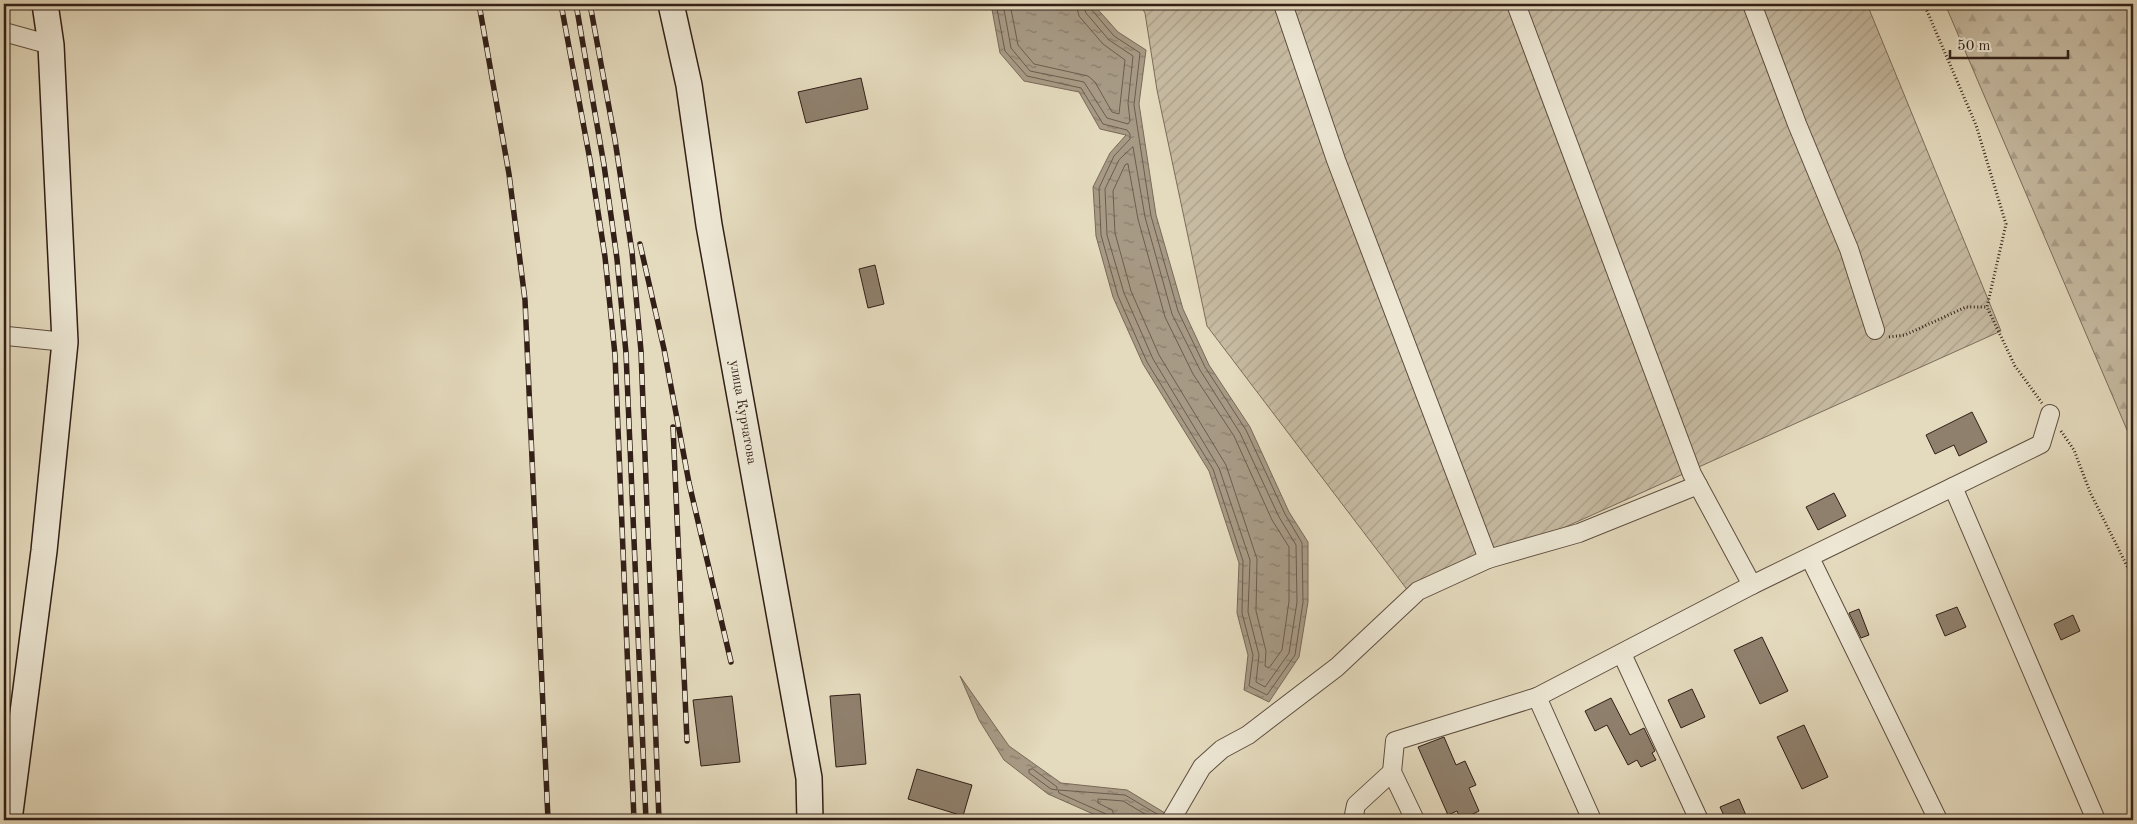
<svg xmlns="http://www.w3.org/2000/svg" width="2137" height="824" viewBox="0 0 2137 824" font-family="'Old Standard TT',serif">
<defs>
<pattern id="forest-firs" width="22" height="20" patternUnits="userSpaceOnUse" patternTransform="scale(1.25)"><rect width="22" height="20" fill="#c6baa1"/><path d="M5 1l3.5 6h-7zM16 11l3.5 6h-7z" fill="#ab9f8a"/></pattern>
<pattern id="garden-furrows" width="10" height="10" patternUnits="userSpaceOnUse" patternTransform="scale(1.25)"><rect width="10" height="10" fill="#c6baa1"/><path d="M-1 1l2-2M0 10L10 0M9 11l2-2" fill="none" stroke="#ab9f8a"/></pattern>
<pattern id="water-ripples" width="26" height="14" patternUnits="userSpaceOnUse" patternTransform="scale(1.25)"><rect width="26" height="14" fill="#a79a85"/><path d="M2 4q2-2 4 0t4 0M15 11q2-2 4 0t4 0" fill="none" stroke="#897d6c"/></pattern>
</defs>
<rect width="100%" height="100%" fill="#e4dabd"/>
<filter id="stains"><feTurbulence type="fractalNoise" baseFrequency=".004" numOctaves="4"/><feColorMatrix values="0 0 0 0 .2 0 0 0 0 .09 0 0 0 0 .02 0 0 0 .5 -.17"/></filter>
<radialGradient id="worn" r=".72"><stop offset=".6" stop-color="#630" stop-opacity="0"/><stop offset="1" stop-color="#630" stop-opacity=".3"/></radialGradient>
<!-- forest -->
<polygon fill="url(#forest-firs)" stroke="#7c6c5c" points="1945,4 2133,4 2133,444 2113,397"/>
<!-- garden -->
<polygon fill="url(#garden-furrows)" stroke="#7c6c5c" points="1140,4 1867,4 2001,331 1412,596 1207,326 1157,90 1145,13"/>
<!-- water -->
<g fill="url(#water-ripples)" stroke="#786959">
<polygon points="991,4 1093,4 1118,32 1146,50 1139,104 1156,215 1183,309 1209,365 1250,427 1289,512 1308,542 1308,602 1299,657 1269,702 1244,690 1248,655 1237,613 1239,563 1209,471 1143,364 1113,297 1096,236 1093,187 1110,153 1126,135 1100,129 1079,92 1024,81 1000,53"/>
<polygon points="960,676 1009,746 1061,783 1127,790 1165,813 1169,820 1113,820 1100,817 1048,794 1004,760 979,720"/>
</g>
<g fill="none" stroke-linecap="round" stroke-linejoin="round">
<!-- shore -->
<g stroke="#6c5c4e" stroke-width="1">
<polyline points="996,4 1005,51 1027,76 1081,88 1103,124 1127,130 1130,134 1130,139 1114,156 1099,188 1101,235 1118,296 1147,362 1213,469 1243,561 1242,613 1253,655 1249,686 1267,695 1295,655 1303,602 1302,543 1285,514 1246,430 1205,367 1178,311 1151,216 1134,105 1140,53 1114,36 1091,9 1089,4"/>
<polyline points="1003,4 1011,48 1030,71 1084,82 1107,118 1128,124 1130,121 1128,103 1133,56 1109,40 1086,13 1083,4"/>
<polyline points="1010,4 1018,45 1034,64 1088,76 1095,82 1112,112 1119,114 1125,60 1103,44 1079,16 1076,4"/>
<polygon points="1133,147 1145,217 1172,314 1200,370 1240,433 1279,517 1296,545 1297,602 1289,653 1265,687 1256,682 1259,655 1248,612 1250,560 1219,468 1153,359 1124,293 1107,235 1105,189 1119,160"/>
<polygon points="1128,164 1138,219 1165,317 1193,374 1234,436 1272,520 1289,547 1289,601 1282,650 1269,668 1265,666 1266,651 1256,611 1257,559 1226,465 1159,355 1131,291 1115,233 1113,191 1125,165"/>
<polygon points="1033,769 1057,787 1057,790 1051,789 1029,773 1029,770"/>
<polyline points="1109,820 1106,814 1059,793 1058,790 1125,795 1162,817"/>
<polyline points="1116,820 1112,810 1098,803 1098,799 1123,801 1155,820"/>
</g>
</g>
<!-- building -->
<g fill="#8f806d" stroke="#321f17">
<polygon points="861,78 868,109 806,123 798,92"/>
<polygon points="875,265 884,304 868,308 859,269"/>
<polygon points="1972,412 1987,442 1959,456 1954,445 1935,454 1926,435"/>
<polygon points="1834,493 1846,516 1818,530 1806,507"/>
<polygon points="1957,607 1966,627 1945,636 1936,615"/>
<polygon points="1859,609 1869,635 1861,638 1849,613"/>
<polygon points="2073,615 2080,631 2061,640 2054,624"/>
<polygon points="1762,637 1788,691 1760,704 1734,650"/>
<polygon points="1692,689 1705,717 1681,728 1668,700"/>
<polygon points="860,694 866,764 836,767 830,696"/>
<polygon points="732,696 740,762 701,766 693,700"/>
<polygon points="1611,698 1630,735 1644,728 1655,751 1652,753 1656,760 1641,767 1637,760 1628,765 1607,725 1595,731 1585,711"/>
<polygon points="1804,725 1828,777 1802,789 1777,737"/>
<polygon points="1444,737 1456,765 1465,761 1476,785 1469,788 1479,811 1461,820 1457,811 1448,815 1418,747"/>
<polygon points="917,769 972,785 963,816 908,799"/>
<polygon points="1739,799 1748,820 1726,820 1720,807"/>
</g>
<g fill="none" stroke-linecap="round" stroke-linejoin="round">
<defs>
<g id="street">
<polyline points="1283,4 1336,160 1488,559"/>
<polyline points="1516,4 1692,474 1698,485"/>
<polyline points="1752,4 1797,124 1849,249 1875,330"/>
<polyline points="4,32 51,45"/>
<polyline points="4,338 7,336 65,342"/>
<polyline points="1953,487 2096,820"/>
<polyline points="1810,558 1938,820"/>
<polyline points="1622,654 1699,820"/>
<polyline points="1537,697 1592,820"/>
<polyline points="1171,820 1202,767 1222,749 1248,735 1337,667 1418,591 1488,559 1579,533 1698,485 1752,585"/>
<polyline points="1353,820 1356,805 1392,772"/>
<polyline points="1415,820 1392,772 1395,741 1537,697 1752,585 2041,444 2050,414"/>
</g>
<g id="secondary">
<polyline points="671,4 689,85 709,225 809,778 810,820"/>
<polyline points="9,820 44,551 65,342 51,45 45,4"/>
</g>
</defs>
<!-- street casing -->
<use href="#street" stroke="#5e4e40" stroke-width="20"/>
<!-- secondary casing -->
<use href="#secondary" stroke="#321f17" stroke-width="28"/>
<!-- path -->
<g stroke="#321f17" stroke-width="3" stroke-dasharray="1 2.5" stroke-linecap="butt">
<polyline points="1924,4 1976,125 2006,224 1987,307 2015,366 2042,403"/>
<polyline points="1889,337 1905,335 1966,307 1987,307"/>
<polyline points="2061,431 2074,450 2090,492 2133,578"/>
</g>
<!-- street -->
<use href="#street" stroke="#ede7d4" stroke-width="18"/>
<!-- secondary -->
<use href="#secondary" stroke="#ede7d4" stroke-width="25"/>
<defs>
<g id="rail">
<polyline points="479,4 509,174 525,300 548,820"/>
<polyline points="561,4 590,160 605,257 615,355 634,820"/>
<polyline points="576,4 604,165 617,259 626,353 646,820"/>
<polyline points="590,4 615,140 632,252 641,351 659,820"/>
<polyline points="640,244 664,349 689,483 731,662"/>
<polyline points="673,427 687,741"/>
</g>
</defs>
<!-- rail casing -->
<use href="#rail" stroke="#321f17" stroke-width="5.5"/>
<!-- rail -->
<use href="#rail" stroke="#ede7d4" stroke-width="4" stroke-dasharray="11" stroke-linecap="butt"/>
</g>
<g text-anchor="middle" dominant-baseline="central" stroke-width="4" stroke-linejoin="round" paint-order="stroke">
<!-- street labels -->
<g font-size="14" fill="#321f17" stroke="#ede7d4">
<text transform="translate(743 412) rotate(80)">улица Курчатова</text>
</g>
</g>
<!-- margin -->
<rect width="2137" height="824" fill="none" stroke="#e4dabd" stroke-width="20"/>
<rect x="5" y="5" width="2127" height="814" fill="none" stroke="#321f17" stroke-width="2.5"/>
<rect x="10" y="10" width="2117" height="804" fill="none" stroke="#321f17"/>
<!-- scale -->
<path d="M1950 50v8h118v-8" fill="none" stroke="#321f17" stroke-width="2.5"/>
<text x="1957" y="50" font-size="15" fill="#321f17" stroke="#ede7d4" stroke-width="4" paint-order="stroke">50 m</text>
<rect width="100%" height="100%" filter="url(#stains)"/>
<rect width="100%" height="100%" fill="url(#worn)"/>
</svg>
